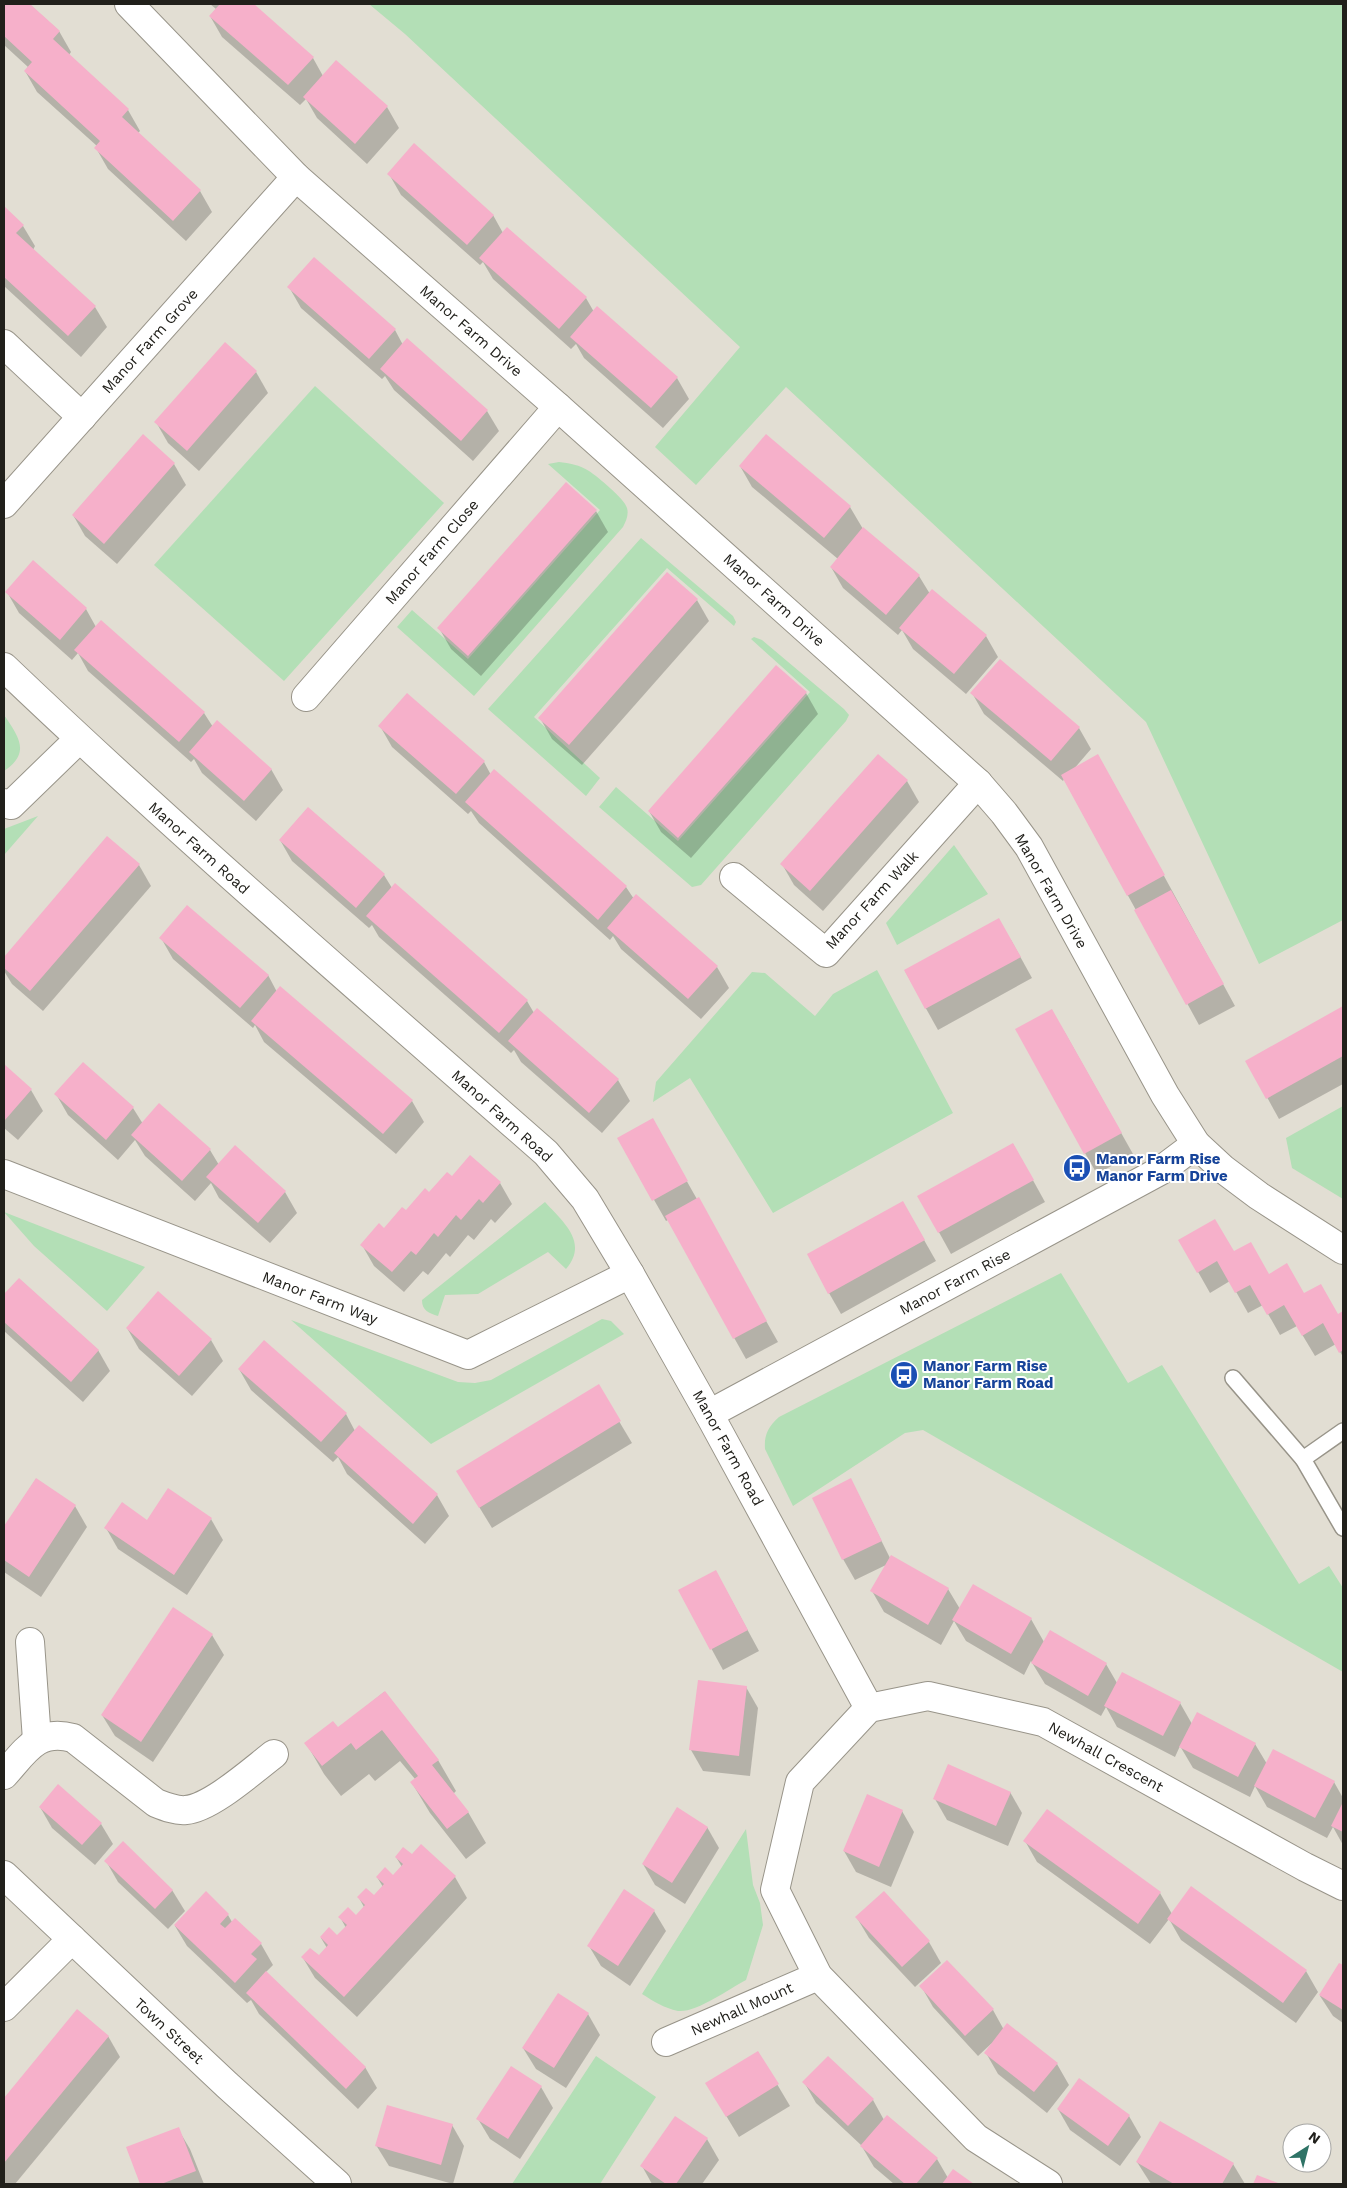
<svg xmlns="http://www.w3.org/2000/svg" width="1347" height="2188" viewBox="0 0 1347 2188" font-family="'Work Sans',sans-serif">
<rect width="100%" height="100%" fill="#e2ded3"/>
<!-- green -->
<g fill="#b3dfb6">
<polygon points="369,4 1343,4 1343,920 1259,964 1146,722 786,387 696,485 655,447 740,347 405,34"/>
<polygon points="315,386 444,503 284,681 154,565"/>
<path d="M559,462c10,1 21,3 30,9 9,6 36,28 38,37 2,7 -1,13 -4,19l-149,169 -77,-69 15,-17 56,49 132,-149 -52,-46z"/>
<polygon points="641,538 733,616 736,622 734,626 667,568 534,717 600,778 586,796 488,709"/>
<polygon points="754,637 762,640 844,709 849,715 846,721 701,885 692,887 599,807 616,787 678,841 810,692 751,639"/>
<path d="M4,715c15,22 27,38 0,56z"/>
<polygon points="38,816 4,855 4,829"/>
<polygon points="954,845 988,894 897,945 886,923"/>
<polygon points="877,970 953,1113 773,1213 690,1078 653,1102 656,1082 752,972 765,973 815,1016 833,994"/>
<polygon points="1343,1106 1343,1199 1292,1168 1286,1138"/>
<path d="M545,1202c18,20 44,40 21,67l-18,-17 -70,42 -33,1 -7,21c-9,-3 -16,-5 -16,-16z"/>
<polygon points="4,1212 145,1267 107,1311 34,1246"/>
<path d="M1061,1273l67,110 34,-18 137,219 30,-18 14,22v84l-420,-242 -18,3 -112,73 -28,-57c-1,-14 3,-22 14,-32z"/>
<polygon points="602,1319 611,1321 624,1334 431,1444 291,1320 458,1382 475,1383 491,1380"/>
<path d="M746,1829l7,56 7,18 3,22 -17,55c-17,9 -50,33 -68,31 -14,-3 -25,-10 -36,-17z"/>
<polygon points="596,2056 656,2097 600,2184 512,2184"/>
</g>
<!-- shadow -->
<g fill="#0003">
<polygon points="4,4 29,4 59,31 71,52 69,55 128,110 140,131 138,133 200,191 212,212 186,241 108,169 96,148 97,146 37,92 25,71 28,67 4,45"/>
<polygon points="210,4 252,4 313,58 323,76 336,62 387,107 399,128 367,164 317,118 306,99 300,105 222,37 210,16 216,9"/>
<polygon points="389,174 493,215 503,233 507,228 586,298 594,312 677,378 689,399 663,428 584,358 576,344 571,349 493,279 483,262 480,265 401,195"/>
<polygon points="4,208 23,226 35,246 33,250 95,307 107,327 81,357 4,286"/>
<polygon points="289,287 395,330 403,345 487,411 499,431 473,461 394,390 385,376 382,379 301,308"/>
<polygon points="256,372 268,393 199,471 168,443 156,422"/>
<polygon points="143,436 174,464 186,485 117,564 85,536 73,515"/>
<polygon points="740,466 850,507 863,529 919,576 930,594 986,636 998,657 966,694 913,649 902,630 898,635 843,588 831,567 838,559 752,487"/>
<polygon points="596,511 608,532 481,676 451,649 439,628"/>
<polygon points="33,562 86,609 96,627 204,713 213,727 271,769 283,790 256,821 202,773 194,759 191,762 88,671 78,653 72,660 19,613 7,592"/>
<polygon points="697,600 709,621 582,765 552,739 540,718"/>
<polygon points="777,667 806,693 818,714 691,858 661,832 649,811"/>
<polygon points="972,693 1079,728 1091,749 1073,770 1110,777 1235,1006 1199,1025 1064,779 1063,781 984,714"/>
<polygon points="380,726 484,762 491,775 494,771 626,887 634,899 717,967 729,988 701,1019 621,949 613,936 610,940 479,823 471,811 468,814 392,747"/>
<polygon points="878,756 907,781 919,802 823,911 794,885 782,864"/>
<polygon points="308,808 384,875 392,888 527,1001 534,1013 618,1080 630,1101 602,1133 521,1062 514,1050 511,1053 379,937 372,925 369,928 292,861 280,840"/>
<polygon points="107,838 139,865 151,886 43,1011 12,984 4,971 4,959"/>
<polygon points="161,938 268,975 277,992 412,1101 424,1122 396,1154 264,1042 255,1025 253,1028 173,959"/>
<polygon points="1011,940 1032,978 938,1030 905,971"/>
<polygon points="1343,1008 1343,1084 1279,1119 1247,1061"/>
<polygon points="1064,1031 1133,1154 1097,1174 1085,1153"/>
<polygon points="83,1064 133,1108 143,1124 210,1150 219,1165 285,1192 297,1213 270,1243 219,1198 211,1183 195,1201 145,1156 135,1140 118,1160 68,1115 56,1094"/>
<polygon points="4,1066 31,1090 43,1111 18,1140 4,1128"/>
<polygon points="619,1138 664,1141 778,1342 746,1359 668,1220 666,1221"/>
<polygon points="1013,1144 1045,1202 951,1254 919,1196"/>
<polygon points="452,1178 500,1183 512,1204 495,1223 491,1219 474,1240 468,1235 450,1257 446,1253 428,1275 423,1271 404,1292 374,1266 362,1245"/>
<polygon points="903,1203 936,1261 841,1314 829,1293"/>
<polygon points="1180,1240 1233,1253 1338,1316 1343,1313 1343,1357 1336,1344 1315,1356 1297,1326 1280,1335 1263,1305 1248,1313 1230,1281 1210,1293"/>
<polygon points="19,1279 98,1350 110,1371 83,1402 4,1331 4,1296"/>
<polygon points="127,1328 211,1340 223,1361 192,1396 139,1349"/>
<polygon points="239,1369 346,1414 355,1431 359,1426 437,1495 449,1516 425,1544 347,1474 338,1457 333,1462 251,1390"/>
<polygon points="598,1386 632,1443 492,1528 470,1492"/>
<polygon points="36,1479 75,1506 87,1527 41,1597 4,1572 4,1528"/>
<polygon points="851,1480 890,1558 948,1589 960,1609 1031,1619 1044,1642 1106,1664 1117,1683 1180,1703 1192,1724 1255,1744 1267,1764 1334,1782 1343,1798 1343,1845 1333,1827 1327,1838 1267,1807 1255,1786 1250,1797 1193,1768 1180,1746 1175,1757 1117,1727 1106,1707 1101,1716 1045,1684 1031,1661 1024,1675 966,1641 954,1621 941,1645 884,1612 872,1591 886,1565 855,1580 843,1559"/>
<polygon points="211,1519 223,1540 187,1595 118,1549 106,1528 148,1521"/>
<polygon points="680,1591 727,1592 759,1651 723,1670"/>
<polygon points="212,1635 224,1655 153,1762 115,1736 102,1715"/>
<polygon points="746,1687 758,1708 750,1776 703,1771 691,1750"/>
<polygon points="384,1692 438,1760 456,1791 453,1794 468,1812 486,1843 466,1859 430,1813 412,1783 415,1779 400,1761 375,1781 369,1774 341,1796 324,1774 306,1743 338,1729"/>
<polygon points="1010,1792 1022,1813 1008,1846 947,1820 935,1799"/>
<polygon points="40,1807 101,1824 113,1844 95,1865 52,1828"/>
<polygon points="902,1811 914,1832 891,1887 856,1872 844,1851"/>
<polygon points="707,1827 719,1848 685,1904 655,1885 643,1864"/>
<polygon points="1025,1841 1160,1893 1172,1914 1306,1971 1318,1992 1296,2023 1181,1940 1169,1919 1150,1944 1037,1862"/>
<polygon points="421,1846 455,1877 467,1898 357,2017 315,1978 303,1958 319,1957 327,1948 321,1938 337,1937 346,1928 340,1917 356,1917 364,1907 359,1898 374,1897 383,1887 377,1877 393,1877 402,1867 396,1857 412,1856"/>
<polygon points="106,1861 172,1890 185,1911 168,1929 118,1882"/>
<polygon points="654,1911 666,1931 630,1986 601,1966 589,1946"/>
<polygon points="228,1915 232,1922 261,1944 273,1965 266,1972 365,2067 377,2088 358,2109 259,2014 251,2000 247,2003 187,1946 175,1926"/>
<polygon points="857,1918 929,1942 941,1963 915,1987 869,1938"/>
<polygon points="1340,1965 1343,1967 1343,2023 1333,2016 1320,1996"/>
<polygon points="921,1986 993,2010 1004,2030 1057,2064 1069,2085 1047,2113 998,2074 986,2053 992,2043 978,2056 933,2007"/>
<polygon points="77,2011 108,2036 120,2057 15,2184 4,2184 4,2099"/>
<polygon points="588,2014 600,2035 566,2088 536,2069 523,2048"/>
<polygon points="758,2052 790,2106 739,2137 719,2104"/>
<polygon points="804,2082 873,2100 884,2120 937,2159 948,2178 954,2171 972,2184 894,2184 874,2167 861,2145 816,2103"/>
<polygon points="541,2087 553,2108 520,2159 490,2139 478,2119"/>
<polygon points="1058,2109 1129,2116 1141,2137 1120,2166 1070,2130"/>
<polygon points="452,2125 464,2146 453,2184 389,2166 376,2145"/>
<polygon points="178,2129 190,2149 204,2184 142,2184 127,2148"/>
<polygon points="707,2139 719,2160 702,2184 652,2184 642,2166"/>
<polygon points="1137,2162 1233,2164 1245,2184 1151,2184"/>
</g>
<!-- building -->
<g fill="#f6b0ca">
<polygon points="4,4 30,4 60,31 53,39 129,109 122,117 201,190 173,221 94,148 100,141 24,71 32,62 4,36"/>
<polygon points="220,4 254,4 314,57 288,85 209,16"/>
<polygon points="336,60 388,106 355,144 303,97"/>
<polygon points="414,143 494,215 467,245 387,174"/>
<polygon points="4,206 24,225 16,233 96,306 68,336 4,277"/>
<polygon points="507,227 587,297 559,329 479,258"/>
<polygon points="314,257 396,329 369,359 287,287"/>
<polygon points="597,306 678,377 651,408 570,337"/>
<polygon points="407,338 488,410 461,441 380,369"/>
<polygon points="225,342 257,371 187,451 154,422"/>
<polygon points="143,434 175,463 104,544 72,515"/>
<polygon points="766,434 851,506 824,538 739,466"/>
<polygon points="566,482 597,510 468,656 437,628"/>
<polygon points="863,527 920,575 886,615 830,567"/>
<polygon points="33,560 87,608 60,640 5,592"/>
<polygon points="667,572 698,599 569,745 538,718"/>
<polygon points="932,589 987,635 954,674 899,628"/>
<polygon points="101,620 205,712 179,742 74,650"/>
<polygon points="1000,659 1080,727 1051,761 970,693"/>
<polygon points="776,665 807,692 678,838 648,811"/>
<polygon points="407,693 485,761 456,794 378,726"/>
<polygon points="217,720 272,769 244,801 189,752"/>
<polygon points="878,754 908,780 810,891 780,864"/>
<polygon points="1098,754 1165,875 1127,896 1061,775"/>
<polygon points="494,769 627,886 598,920 465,802"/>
<polygon points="308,807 385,874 356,908 279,840"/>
<polygon points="107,836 140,864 30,991 4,968 4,957"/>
<polygon points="395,883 528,1000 499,1033 366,916"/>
<polygon points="1171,890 1224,984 1186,1005 1134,910"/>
<polygon points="636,894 718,966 688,999 607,928"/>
<polygon points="187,905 269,975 240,1008 159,938"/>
<polygon points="999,918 1021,957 925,1009 904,970"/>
<polygon points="280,986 413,1100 383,1134 251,1021"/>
<polygon points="1343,1006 1343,1056 1266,1099 1245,1061"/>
<polygon points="537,1008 619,1079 589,1113 508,1041"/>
<polygon points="1052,1009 1122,1133 1084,1154 1015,1029"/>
<polygon points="83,1062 134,1107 106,1140 54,1094"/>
<polygon points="4,1064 32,1089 5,1120 4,1119"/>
<polygon points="159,1103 211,1149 182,1181 131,1135"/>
<polygon points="653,1118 688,1181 652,1201 617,1138"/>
<polygon points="1013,1143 1034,1180 938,1233 917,1196"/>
<polygon points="235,1145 286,1191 258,1223 206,1177"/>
<polygon points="470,1155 501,1182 483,1203 479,1199 461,1220 456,1215 438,1237 434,1233 416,1255 411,1251 392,1272 360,1245 379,1223 384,1228 402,1207 406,1210 425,1188 429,1192 447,1172 452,1176"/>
<polygon points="699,1197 767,1321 733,1339 665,1216"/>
<polygon points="903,1201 925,1240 828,1294 807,1254"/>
<polygon points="1215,1219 1234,1251 1251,1242 1269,1274 1287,1263 1304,1293 1321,1284 1338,1314 1343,1311 1343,1350 1339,1353 1323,1323 1302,1336 1284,1305 1267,1315 1250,1285 1235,1293 1217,1261 1197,1273 1178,1240"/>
<polygon points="19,1278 99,1350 71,1382 4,1322 4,1294"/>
<polygon points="158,1291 212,1339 179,1376 126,1328"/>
<polygon points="264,1340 347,1413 321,1442 238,1369"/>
<polygon points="599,1384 621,1421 479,1508 456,1471"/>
<polygon points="359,1425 438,1494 413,1524 334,1453"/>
<polygon points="36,1478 76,1505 29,1577 4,1560 4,1526"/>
<polygon points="851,1478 882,1541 842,1560 812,1498"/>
<polygon points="168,1488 212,1518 174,1575 104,1528 122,1502 147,1520"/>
<polygon points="891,1555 949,1588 928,1625 870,1591"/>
<polygon points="716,1570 748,1630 710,1650 678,1590"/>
<polygon points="973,1584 1032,1618 1011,1654 952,1620"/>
<polygon points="173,1607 213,1634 141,1742 101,1715"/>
<polygon points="1050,1630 1107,1663 1088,1696 1031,1663"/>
<polygon points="1122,1672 1181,1702 1163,1736 1104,1706"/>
<polygon points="698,1680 747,1686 739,1756 689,1750"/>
<polygon points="385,1691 439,1760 432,1765 469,1812 447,1829 410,1782 418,1776 382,1730 356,1750 351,1743 322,1766 304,1743 333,1721 338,1727"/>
<polygon points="1197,1712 1256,1743 1238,1777 1179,1747"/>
<polygon points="1273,1749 1335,1781 1315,1818 1254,1786"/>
<polygon points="948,1764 1011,1792 996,1826 933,1799"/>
<polygon points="58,1784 102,1823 82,1845 39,1807"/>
<polygon points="867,1794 903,1810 879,1867 843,1851"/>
<polygon points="1343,1802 1343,1832 1331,1826"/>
<polygon points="677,1807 708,1827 672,1883 642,1864"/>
<polygon points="1047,1809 1161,1892 1138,1924 1023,1841"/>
<polygon points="123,1841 173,1890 155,1909 104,1861"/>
<polygon points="421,1844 456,1876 344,1997 301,1957 310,1948 319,1955 328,1945 320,1937 329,1927 337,1935 347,1925 338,1917 348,1907 356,1915 365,1905 357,1897 366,1888 374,1895 384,1884 376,1877 385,1867 393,1875 403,1864 395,1857 403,1847 412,1854"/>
<polygon points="1191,1886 1307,1970 1283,2003 1167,1919"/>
<polygon points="624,1889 655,1910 618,1966 587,1946"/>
<polygon points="206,1891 229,1914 220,1924 225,1928 235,1918 262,1943 251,1954 257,1959 235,1983 174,1925"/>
<polygon points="884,1891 930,1941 902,1967 855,1917"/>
<polygon points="947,1960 994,2009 965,2036 919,1986"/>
<polygon points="1339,1963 1343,1965 1343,2010 1319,1995"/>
<polygon points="266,1971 366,2067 346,2089 246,1993"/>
<polygon points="558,1993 589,2013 554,2068 522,2048"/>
<polygon points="77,2009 109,2036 4,2163 4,2098"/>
<polygon points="1007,2023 1058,2063 1034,2092 984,2053"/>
<polygon points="758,2051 779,2084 726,2117 705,2083"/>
<polygon points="828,2056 874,2099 848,2126 802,2082"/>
<polygon points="511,2066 542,2086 508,2139 476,2119"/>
<polygon points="1079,2078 1130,2115 1108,2146 1057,2109"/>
<polygon points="387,2105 453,2124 441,2165 375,2146"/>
<polygon points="887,2115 938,2158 916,2184 905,2184 860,2146"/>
<polygon points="675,2116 708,2138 676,2184 666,2184 640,2166"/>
<polygon points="1160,2121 1234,2163 1222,2184 1174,2184 1136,2162"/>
<polygon points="179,2127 196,2171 161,2184 140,2184 126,2147"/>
<polygon points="953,2169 974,2184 942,2184"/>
<polygon points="1257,2175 1281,2184 1253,2184"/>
</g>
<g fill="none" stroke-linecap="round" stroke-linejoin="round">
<defs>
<g id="lane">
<polyline points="1233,1378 1303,1459"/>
<polyline points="1343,1431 1303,1459 1343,1528"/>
</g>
<g id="street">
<polyline points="129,4 296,177 558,407 978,783 1004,813 1029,847 1165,1095 1196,1144 1223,1169 1259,1196 1343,1250"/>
<polyline points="4,344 82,417"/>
<polyline points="4,504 296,177"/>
<path d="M4,667c176,168 360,326 542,486l39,46 45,75 79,140 160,294"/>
<polyline points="306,697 558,407"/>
<polyline points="4,803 11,805 79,739"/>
<polyline points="734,877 826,953 978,783"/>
<polyline points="4,1174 468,1355 630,1274"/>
<polyline points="709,1414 1160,1171 1196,1144"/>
<polyline points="30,1642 37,1740"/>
<path d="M4,1775c21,-23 33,-47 69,-37l83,65c10,4 20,8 30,7 25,-2 67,-40 88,-56"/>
<polyline points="4,2007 72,1939"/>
<polyline points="666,2042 818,1976"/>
<polyline points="1048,2184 976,2138 818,1976 775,1890 800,1782 869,1708 928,1696 1043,1722 1305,1867 1343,1886"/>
</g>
<polyline id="secondary" points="4,1875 227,2085 337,2184"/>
</defs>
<!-- lane casing -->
<use href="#lane" stroke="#989489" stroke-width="18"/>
<!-- street casing -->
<use href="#street" stroke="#989489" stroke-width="30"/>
<!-- secondary casing -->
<use href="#secondary" stroke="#989489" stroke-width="30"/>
<!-- lane -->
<use href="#lane" stroke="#fff" stroke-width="15"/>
<!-- street -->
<use href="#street" stroke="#fff" stroke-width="28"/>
<!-- secondary -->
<use href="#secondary" stroke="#fff" stroke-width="28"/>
</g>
<!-- icons -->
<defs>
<symbol id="bus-disc" viewBox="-11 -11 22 22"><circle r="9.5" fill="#1a4fb4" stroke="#fff"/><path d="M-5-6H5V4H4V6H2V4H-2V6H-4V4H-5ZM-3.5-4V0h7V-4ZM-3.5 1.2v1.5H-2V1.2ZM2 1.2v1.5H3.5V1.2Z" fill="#fff"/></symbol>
</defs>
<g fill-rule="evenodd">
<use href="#bus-disc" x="1061" y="1152" width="32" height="32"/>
<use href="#bus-disc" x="888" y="1359" width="32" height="32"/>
</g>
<g text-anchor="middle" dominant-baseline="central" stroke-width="4" stroke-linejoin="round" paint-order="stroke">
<!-- street labels -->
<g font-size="15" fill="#21201b" stroke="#fff">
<text transform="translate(471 331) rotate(41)">Manor Farm Drive</text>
<text transform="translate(150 341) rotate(-48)">Manor Farm Grove</text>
<text transform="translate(432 552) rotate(-49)">Manor Farm Close</text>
<text transform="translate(774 600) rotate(42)">Manor Farm Drive</text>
<text transform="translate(199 848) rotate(42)">Manor Farm Road</text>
<text transform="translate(1051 891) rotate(60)">Manor Farm Drive</text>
<text transform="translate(872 900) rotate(-47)">Manor Farm Walk</text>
<text transform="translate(502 1116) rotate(42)">Manor Farm Road</text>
<text transform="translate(955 1282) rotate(-28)">Manor Farm Rise</text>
<text transform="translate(320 1298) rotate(21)">Manor Farm Way</text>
<text transform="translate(728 1448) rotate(61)">Manor Farm Road</text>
<text transform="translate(1106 1757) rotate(29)">Newhall Crescent</text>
<text transform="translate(742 2009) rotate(-24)">Newhall Mount</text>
<text transform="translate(169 2031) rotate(43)">Town Street</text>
</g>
<!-- transit labels -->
<g font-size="15" font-weight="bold" fill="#164399" stroke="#fff" text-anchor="start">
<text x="1096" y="1159">Manor Farm Rise<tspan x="1096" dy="17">Manor Farm Drive</tspan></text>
<text x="923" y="1366">Manor Farm Rise<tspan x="923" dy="17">Manor Farm Road</tspan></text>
</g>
</g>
<!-- border -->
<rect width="1347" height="2188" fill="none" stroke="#21201b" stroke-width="10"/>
<!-- north arrow -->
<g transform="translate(1307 2148) rotate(36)"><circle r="24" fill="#ffffff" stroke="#a6a6a4"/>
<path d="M0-4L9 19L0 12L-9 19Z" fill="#2f7366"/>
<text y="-8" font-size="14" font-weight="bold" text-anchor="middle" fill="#21201b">N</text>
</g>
</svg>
